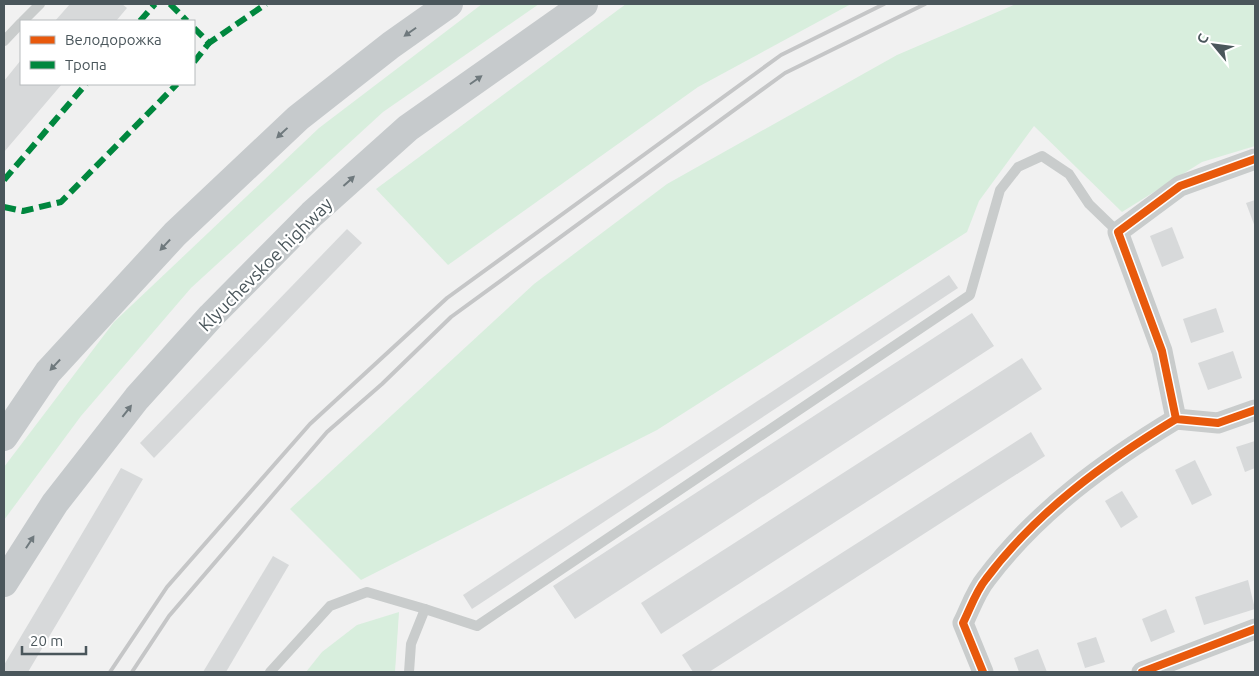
<svg xmlns="http://www.w3.org/2000/svg" width="1259" height="676" viewBox="0 0 1259 676" font-family="Ubuntu,sans-serif">
<rect width="100%" height="100%" fill="#f1f1f1"/>
<!-- green -->
<g fill="#d8eedd">
<polygon points="482,4 539,4 383,112 191,288 81,416 4,520 4,467 114,322 319,128"/>
<polygon points="626,4 851,4 698,87 448,265 376,189"/>
<polygon points="1016,4 1255,4 1255,146 1202,162 1122,212 1034,126 979,201 967,232 657,430 361,580 290,509 534,284 667,184 897,55"/>
<polygon points="399,612 395,672 306,672 322,652 357,625"/>
</g>
<!-- building -->
<g fill="#d7d9da">
<polygon points="70,4 122,4 127,8 116,21 55,21"/>
<polygon points="21,60 21,84 62,84 4,152 4,81"/>
<polygon points="1255,200 1255,227 1246,203"/>
<polygon points="1172,227 1184,258 1162,267 1150,236"/>
<polygon points="347,229 362,243 154,458 140,443"/>
<polygon points="949,275 958,288 472,609 463,595"/>
<polygon points="1216,308 1224,332 1191,343 1183,319"/>
<polygon points="972,313 994,346 575,619 553,586"/>
<polygon points="1233,351 1242,378 1208,390 1198,363"/>
<polygon points="1022,358 1042,389 661,634 641,603"/>
<polygon points="1031,432 1045,456 709,672 693,672 682,655"/>
<polygon points="1255,441 1255,468 1245,472 1236,447"/>
<polygon points="1195,460 1212,495 1192,505 1175,470"/>
<polygon points="121,468 143,479 28,672 4,672 4,665"/>
<polygon points="1122,491 1138,517 1121,528 1105,501"/>
<polygon points="273,556 289,565 226,672 203,672"/>
<polygon points="1248,580 1255,609 1204,625 1195,597"/>
<polygon points="1166,609 1175,632 1151,642 1142,619"/>
<polygon points="1096,637 1105,662 1085,668 1077,643"/>
<polygon points="1038,649 1047,672 1019,672 1014,658"/>
</g>
<g fill="none" stroke-linecap="round" stroke-linejoin="round">
<!-- lane -->
<g stroke="#c9cccc" stroke-width="10">
<polyline points="23,21 40,4"/>
<polyline points="4,41 21,23"/>
<polyline points="270,672 330,606 367,592 425,609"/>
<polyline points="409,672 411,644 425,609 477,626 970,295 1000,190 1018,167 1042,156 1069,174 1089,204 1118,232"/>
</g>
<!-- street -->
<g stroke="#c9cccc" stroke-width="21">
<polyline points="1255,159 1180,186 1118,232 1162,351 1176,419 1218,423 1255,410"/>
<path d="M983,672l-20,-49c7,-14 13,-32 23,-44 51,-68 119,-117 190,-160"/>
<polyline points="1142,672 1255,629"/>
</g>
<!-- primary -->
<g stroke="#c6cacc" stroke-width="28">
<polyline points="4,437 48,372 175,234 298,118 391,45 449,4"/>
<polyline points="4,583 55,503 137,398 211,316 312,214 408,128 584,4"/>
</g>
<!-- rail -->
<g stroke="#c5c6c7" stroke-width="4">
<polyline points="110,672 167,587 310,424 447,298 781,55 884,4"/>
<polyline points="132,672 169,616 327,432 382,384 451,317 785,73 925,4"/>
</g>
<!-- quiet -->
<g stroke="#00873e" stroke-width="6" stroke-dasharray="12 6" stroke-linecap="butt">
<polyline points="170,4 187,21"/>
<polyline points="140,21 155,4"/>
<polyline points="194,28 209,43 266,4"/>
<polyline points="194,62 209,43"/>
<polyline points="4,180 86,84"/>
<polyline points="4,207 23,211 61,202 177,84"/>
</g>
<defs>
<g id="cycleway">
<polyline points="1255,159 1180,186 1118,232 1162,351 1176,419 1218,423 1255,410"/>
<path d="M983,672l-20,-49c7,-14 13,-32 23,-44 51,-68 119,-117 190,-160"/>
<polyline points="1142,672 1255,629"/>
</g>
</defs>
<!-- cycleway casing -->
<use href="#cycleway" stroke="#fff" stroke-width="11"/>
<!-- cycleway -->
<use href="#cycleway" stroke="#e8590c" stroke-width="8"/>
</g>
<!-- one-way arrows -->
<defs><path id="oneway-solid" d="M-6-.8H1V-3.2L6.5 0L1 3.2V.8H-6Z" transform="scale(1.25)"/></defs>
<g fill="#6f797d">
<use href="#oneway-solid" transform="translate(410 32) rotate(145)"/>
<use href="#oneway-solid" transform="translate(476 80) rotate(-35)"/>
<use href="#oneway-solid" transform="translate(282 133) rotate(137)"/>
<use href="#oneway-solid" transform="translate(349 181) rotate(-42)"/>
<use href="#oneway-solid" transform="translate(165 245) rotate(133)"/>
<use href="#oneway-solid" transform="translate(55 365) rotate(133)"/>
<use href="#oneway-solid" transform="translate(127 411) rotate(-52)"/>
<use href="#oneway-solid" transform="translate(30 542) rotate(-57)"/>
</g>
<g text-anchor="middle" dominant-baseline="central" stroke-width="4.5" stroke-linejoin="round" paint-order="stroke">
<!-- street labels -->
<g font-size="18" fill="#4a565b" stroke="#fff">
<text transform="translate(265 264) rotate(-45)">Klyuchevskoe highway</text>
</g>
</g>
<!-- border -->
<rect width="1259" height="676" fill="none" stroke="#4a565b" stroke-width="10"/>
<!-- legend -->
<rect x="20" y="20" width="175" height="65" fill="#ffffff" stroke="#b7bbbd"/>
<rect x="30" y="36" width="25" height="8" fill="#e8590c" stroke="#b7bbbd"/>
<text x="65" y="45" font-size="15" fill="#4a565b">Велодорожка</text>
<rect x="30" y="61" width="25" height="8" fill="#00873e" stroke="#b7bbbd"/>
<text x="65" y="70" font-size="15" fill="#4a565b">Тропа</text>
<!-- north arrow -->
<g transform="translate(1214 45) rotate(299)" stroke="#ffffff" stroke-width="4" paint-order="stroke">
<path d="M0-4L9 19L0 12L-9 19Z" fill="#4a565b"/>
<text y="-8" font-size="14" font-weight="bold" text-anchor="middle" fill="#4a565b">С</text>
</g>
<!-- scale -->
<path d="M22 646v8h64v-8" fill="none" stroke="#4a565b" stroke-width="2.5"/>
<text x="30" y="646" font-size="15" fill="#4a565b" stroke="#ffffff" stroke-width="4" paint-order="stroke">20 m</text>
</svg>
